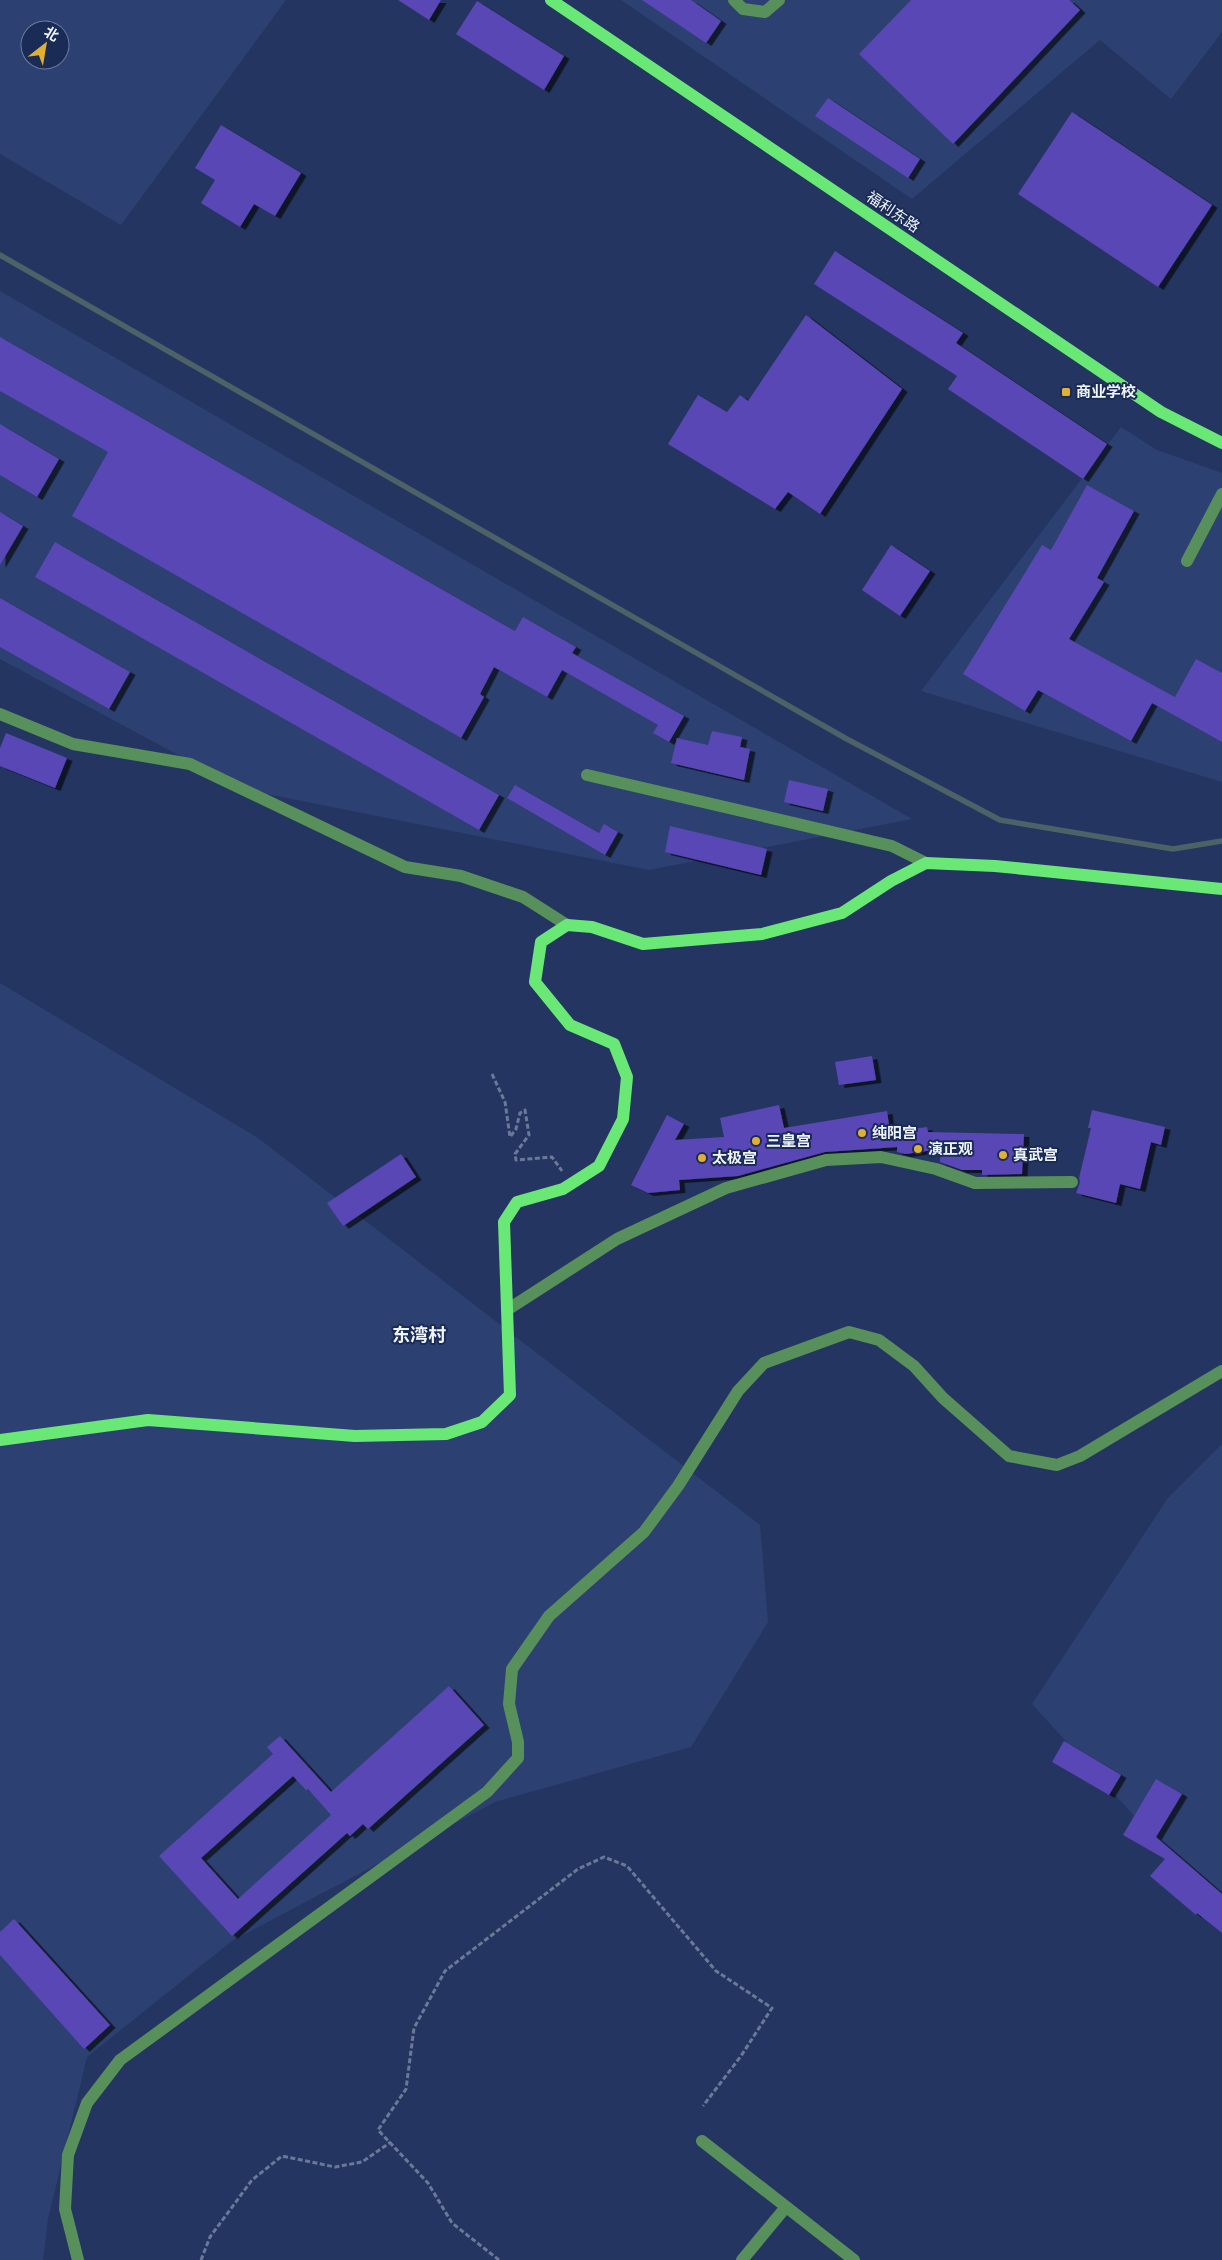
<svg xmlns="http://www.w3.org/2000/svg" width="1222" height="2260" viewBox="0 0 1222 2260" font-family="Signika,'Noto Sans SC',sans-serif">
<defs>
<filter id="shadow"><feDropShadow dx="5.5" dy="3" stdDeviation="0" flood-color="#0009"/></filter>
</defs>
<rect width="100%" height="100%" fill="#243561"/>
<!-- built -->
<g fill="#2c4171" fill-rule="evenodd">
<path d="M0,0h286l-165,225 -121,-71zM30,30h30v30h-30z"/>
<polygon points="621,0 1222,0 1222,32 1171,99 1100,40 912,199"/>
<polygon points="0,291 912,819 649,870 241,789 0,659"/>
<polygon points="1121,427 1157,450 1222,473 1222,782 921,691"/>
<polygon points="0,983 258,1138 760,1525 768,1622 691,1747 495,1802 232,1941 87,2057 48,2219 43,2260 0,2260"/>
<polygon points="1222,1444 1222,1912 1032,1704 1168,1498"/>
</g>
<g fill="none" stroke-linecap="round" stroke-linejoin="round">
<!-- stream -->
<polyline stroke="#4d6267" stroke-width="5.5" points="0,255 845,738 1000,820 1173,849 1222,841"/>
</g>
<!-- building -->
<g fill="#5847b4" fill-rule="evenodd" filter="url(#shadow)">
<polygon points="398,0 441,0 429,20"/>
<polygon points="642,0 691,0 721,21 706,43"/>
<polygon points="911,0 1069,0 1080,10 953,144 859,54"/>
<polygon points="477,1 564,56 544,90 456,34"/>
<polygon points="828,98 920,159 908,178 815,116"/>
<polygon points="1072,112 1212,205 1158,287 1018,194"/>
<polygon points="221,125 301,173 275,216 254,204 240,227 201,203 215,180 195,168"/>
<polygon points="835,251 963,333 956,343 1107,444 1083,479 948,389 957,376 814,284"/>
<polygon points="806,315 902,389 820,514 788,492 775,509 668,444 698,395 727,412 740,395 748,401"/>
<polygon points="0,337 515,631 523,617 576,647 572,653 684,716 669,742 653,733 658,725 562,670 547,697 494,667 480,694 484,697 461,738 72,516 108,452 0,391"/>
<polygon points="0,424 59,459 37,497 0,475"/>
<polygon points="1087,485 1134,511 1097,578 1104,582 1069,639 1175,697 1196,659 1222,673 1222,742 1152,703 1131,741 1038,690 1025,711 963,674 1042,545 1051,550"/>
<polygon points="0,512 23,526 0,565"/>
<polygon points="55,542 499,795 479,830 35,577"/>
<polygon points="891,545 930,571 900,616 862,590"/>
<polygon points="0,598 130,672 109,709 0,647"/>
<polygon points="712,731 742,737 740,747 750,749 744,780 671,763 677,738 708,745"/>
<polygon points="6,733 67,758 55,788 0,766 0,748"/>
<polygon points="789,780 828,789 823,811 784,802"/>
<polygon points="515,785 599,833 604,824 618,832 605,855 507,798"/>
<polygon points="670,826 767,849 761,875 665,852"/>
<polygon points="872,1056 876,1080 839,1085 835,1062"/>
<polygon points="779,1105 784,1128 887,1111 890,1132 927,1127 928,1132 1024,1134 1022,1174 982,1175 982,1170 962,1170 940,1162 940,1149 906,1154 897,1152 897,1147 825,1152 738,1176 679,1180 680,1190 648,1193 631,1185 667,1115 684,1124 675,1140 724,1137 720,1118"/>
<polygon points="1092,1110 1165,1127 1161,1145 1151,1142 1140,1189 1120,1184 1116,1203 1076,1193 1080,1182 1079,1178 1091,1128 1088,1128"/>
<polygon points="401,1154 416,1177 343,1226 327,1203"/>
<path d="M449,1686l35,39 -116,104 -5,-5 -13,12 -3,-3 -115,103 -73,-80 114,-102 -6,-7 13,-11 51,56zM293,1776l13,14 2,-1 23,26 -93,84 -37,-41z"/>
<polygon points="1064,1741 1121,1775 1109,1795 1052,1762"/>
<polygon points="1156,1779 1182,1794 1156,1837 1222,1894 1222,1933 1197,1913 1196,1915 1150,1876 1165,1859 1123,1835"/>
<polygon points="14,1919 110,2025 84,2049 0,1955 0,1932"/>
</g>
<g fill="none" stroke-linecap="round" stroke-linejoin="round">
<!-- path -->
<g stroke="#6b7898" stroke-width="3" stroke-dasharray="5 2.5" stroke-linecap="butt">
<polyline points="492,1074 505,1102 510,1137 516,1129 520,1113 525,1110 529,1135 515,1154 516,1160 552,1157 562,1171"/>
<polyline points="201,2260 210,2237 252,2180 282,2156 335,2167 362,2162 391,2142"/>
<polyline points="499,2260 452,2223 428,2183 378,2130 406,2089 414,2028 445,1971 578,1869 604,1857 627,1866 716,1971 772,2008 741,2056 703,2106"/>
</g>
<!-- minor -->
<g stroke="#57905a" stroke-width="12">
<polyline points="734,0 743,9 765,12 779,0"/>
<polyline points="1187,561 1222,494"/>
<polyline points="0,714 73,744 190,764 405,867 461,876 523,897 567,925"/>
<polyline points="587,775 892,846 926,863"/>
<polyline points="507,1310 617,1239 726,1188 826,1160 881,1157 936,1169 975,1183 1072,1182"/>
<polyline points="702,2141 854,2260"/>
<polyline points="78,2260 65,2209 68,2155 87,2103 120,2060 487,1792 518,1758 518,1742 509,1704 512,1669 549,1616 644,1532 678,1486 738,1391 764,1363 849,1332 879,1340 914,1366 943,1398 1009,1456 1057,1465 1080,1456 1222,1371"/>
<polyline points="742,2260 786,2207"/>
</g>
<!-- major -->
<g stroke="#69e875" stroke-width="12">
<polyline points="551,0 1161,412 1222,443"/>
<polyline points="0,1440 148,1420 355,1436 446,1434 482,1422 510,1395 504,1222 517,1202 563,1189 599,1166 623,1119 627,1077 614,1044 570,1025 535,982 541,942 567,925 592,927 643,944 762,934 842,913 891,881 926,863 995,866 1222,889"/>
</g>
</g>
<!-- markers -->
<g fill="#e1af34" stroke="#1a2b55" stroke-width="2">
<rect x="1061" y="387" width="10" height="10" rx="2.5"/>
<circle cx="862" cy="1133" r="5"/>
<circle cx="756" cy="1141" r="5"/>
<circle cx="918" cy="1149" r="5"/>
<circle cx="1003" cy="1155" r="5"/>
<circle cx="702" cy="1158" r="5"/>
</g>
<g text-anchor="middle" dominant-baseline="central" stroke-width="4" stroke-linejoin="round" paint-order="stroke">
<!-- street labels -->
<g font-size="15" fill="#eff4ff" stroke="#1a2b55">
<text transform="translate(893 212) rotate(34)">福利东路</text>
</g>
<!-- poi labels -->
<g font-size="15" font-weight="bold" fill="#eff4ff" stroke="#1a2b55" text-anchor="start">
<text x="1076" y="392">商业学校</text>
<text x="872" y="1133">纯阳宫</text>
<text x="766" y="1141">三皇宫</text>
<text x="928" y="1149">演正观</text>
<text x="1013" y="1155">真武宫</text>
<text x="712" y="1158">太极宫</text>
</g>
<!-- quarter labels -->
<g font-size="18" font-weight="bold" fill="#eff4ff" stroke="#1a2b55">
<text x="419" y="1335">东湾村</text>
</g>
</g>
<!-- north arrow -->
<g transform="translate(45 45) rotate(31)"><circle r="24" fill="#1a2b55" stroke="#6f7b99"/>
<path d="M0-4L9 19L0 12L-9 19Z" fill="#e1af34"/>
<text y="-8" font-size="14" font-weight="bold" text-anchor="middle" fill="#eff4ff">北</text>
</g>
</svg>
